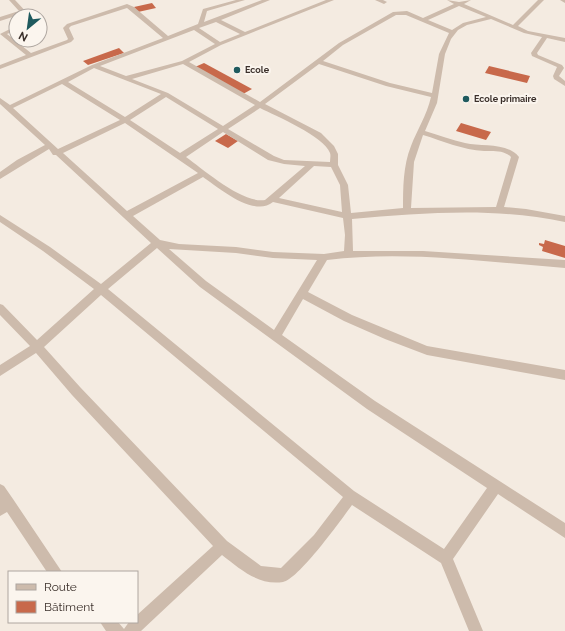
<svg xmlns="http://www.w3.org/2000/svg" width="565" height="631" viewBox="0 0 565 631" font-family="Raleway,sans-serif">
<rect width="100%" height="100%" fill="#f4ebe1"/>
<!-- building -->
<g fill="#c8694b">
<polygon points="152,3 156,8 138,12 134,7"/>
<polygon points="119,48 124,53 88,65 83,61"/>
<polygon points="204,63 252,89 243,94 195,67"/>
<polygon points="489,66 530,76 527,83 485,73"/>
<polygon points="461,123 491,132 486,140 456,131"/>
<polygon points="226,134 238,141 228,148 215,141"/>
<polygon points="545,240 565,246 565,258 542,251 543,247 539,245 539,243 544,244"/>
</g>
<g fill="none" stroke-linecap="round" stroke-linejoin="round">
<!-- minor -->
<g fill="#cdbbac" fill-rule="evenodd">
<polygon points="9,0 15,0 30,16 24,16 22,14 0,21 0,17 19,11"/>
<path d="M236,0h9l-38,11 -3,11 58,-22h8l-49,20 24,12 81,-32h8l-113,45 -32,17 71,40 79,-59 54,-31 14,-1 16,7 31,-14 -7,-4 12,2 12,-2 -7,4 49,21 25,-25h6l-26,26 10,5 37,7v4l-18,-4 -10,15 1,2 24,10 2,3 -5,8 6,5v5l-11,-7 -1,-3 4,-9 -25,-11 -1,-3 11,-16 -18,-4 -33,-14 -24,6 -9,5 -7,9 -6,15 -8,49 -12,28c14,4 27,9 40,12 17,4 42,-1 54,14l-15,50 22,2 39,7v6c-70,-15 -142,-9 -213,-3l1,32h70l142,9v8c-78,-6 -160,-18 -238,-8l-19,32 44,23 75,31 138,24v10l-138,-25 -42,-16 -41,-18 -41,-22 -21,36 93,66 190,122v15l-67,-44 -45,65 30,72h-14l-28,-68 -89,-58c-11,15 -53,74 -69,77 -24,4 -43,-13 -61,-27l-81,76h-35l-6,-9h18l6,7 5,-7h8v-7l76,-69 -141,-151 -36,-42 -36,23v-11l30,-19 -30,-31v-11l3,1 34,35 57,-51 -51,-38 -43,-29v-7l50,32 51,37 50,-41 -95,-88h-3l-4,-6 -49,30v-7l17,-12 28,-15 -45,-41v-6l10,7 82,-40 71,-27 -36,-30 -56,18 -2,2 5,11 -3,3 -71,27v-4l26,-10 -26,-21 16,-8v4l-9,4 24,19 36,-13 1,-1 -5,-11 4,-4 60,-20 7,3 34,29 30,-12 5,-15zM459,6l27,11 -23,6 -11,7 -24,-10zM396,15h10l43,18 -10,21 -7,39 -42,-10 -67,-22 20,-16zM216,22l24,12 -20,8 -21,-14zM194,30l21,14 -33,17 -56,15 -26,-10zM183,64l72,41 -32,21 -55,-33 -36,-14zM319,64l67,22 45,11c-4,18 -14,33 -20,49 -8,20 -8,42 -8,62l-52,5 -3,-28 -10,-20v-11l-4,-8 -13,-13 -56,-29zM94,68l67,26 -36,23 -57,-35zM62,84l58,36 -62,29 -45,-41zM166,97l52,32 -38,24 -50,-33zM260,108c16,8 64,28 70,45 1,3 0,6 0,9l-46,-2 -10,-4 -46,-27zM125,123l73,50 -71,38 -64,-58zM223,132l45,28 16,4 21,2 -40,34c-22,4 -61,-30 -79,-43zM423,135c20,6 40,15 61,16 10,0 20,-1 27,6l-15,50 -85,1 3,-46zM314,166l17,1 9,18 2,27 -63,-14zM203,177c16,11 51,41 70,25l70,16 2,17 -1,16 -20,3 -51,-2 -37,-5 -57,-3 -19,-4 -27,-24zM157,248l43,39 167,122 120,79 -43,61 -90,-58 -246,-202zM169,249l67,4 37,5 44,2 -43,70 -68,-49zM101,295l242,202 -29,38 -33,33 -20,-2 -34,-25 -147,-154 -36,-40z"/>
<polygon points="375,0 383,0 387,2 384,4"/>
<polygon points="560,0 565,0 565,3"/>
<polygon points="0,484 4,486 13,499 62,572 47,572 7,512 0,516"/>
</g>
</g>
<!-- markers -->
<g fill="#1f5a5e" stroke="#fbf5ee" stroke-width="1.5">
<circle cx="237" cy="70" r="4"/>
<circle cx="466" cy="99" r="4"/>
</g>
<g text-anchor="middle" dominant-baseline="central" stroke-width="4" stroke-linejoin="round" paint-order="stroke">
<!-- far-poi labels -->
<g font-size="9" font-weight="bold" fill="#3b302b" stroke="#fbf5ee" text-anchor="start">
<text x="245" y="70">Ecole</text>
<text x="474" y="99">Ecole primaire</text>
</g>
</g>
<!-- legend -->
<rect x="8" y="571" width="130" height="52" fill="#fbf5ee" stroke="#aea6a0"/>
<rect x="16" y="584" width="20" height="6" fill="#cdbbac" stroke="#aea6a0"/>
<text x="44" y="591" font-size="12" fill="#3b302b">Route</text>
<rect x="16" y="601" width="20" height="12" fill="#c8694b" stroke="#aea6a0"/>
<text x="44" y="611" font-size="12" fill="#3b302b">Bâtiment</text>
<!-- north arrow -->
<g transform="translate(28 28) rotate(209)"><circle r="19" fill="#fbf5ee" stroke="#aea6a0"/>
<path d="M0-3L7 15L0 10L-7 15Z" fill="#1f5a5e"/>
<text y="-6" font-size="11" font-weight="bold" text-anchor="middle" fill="#3b302b">N</text>
</g>
</svg>
